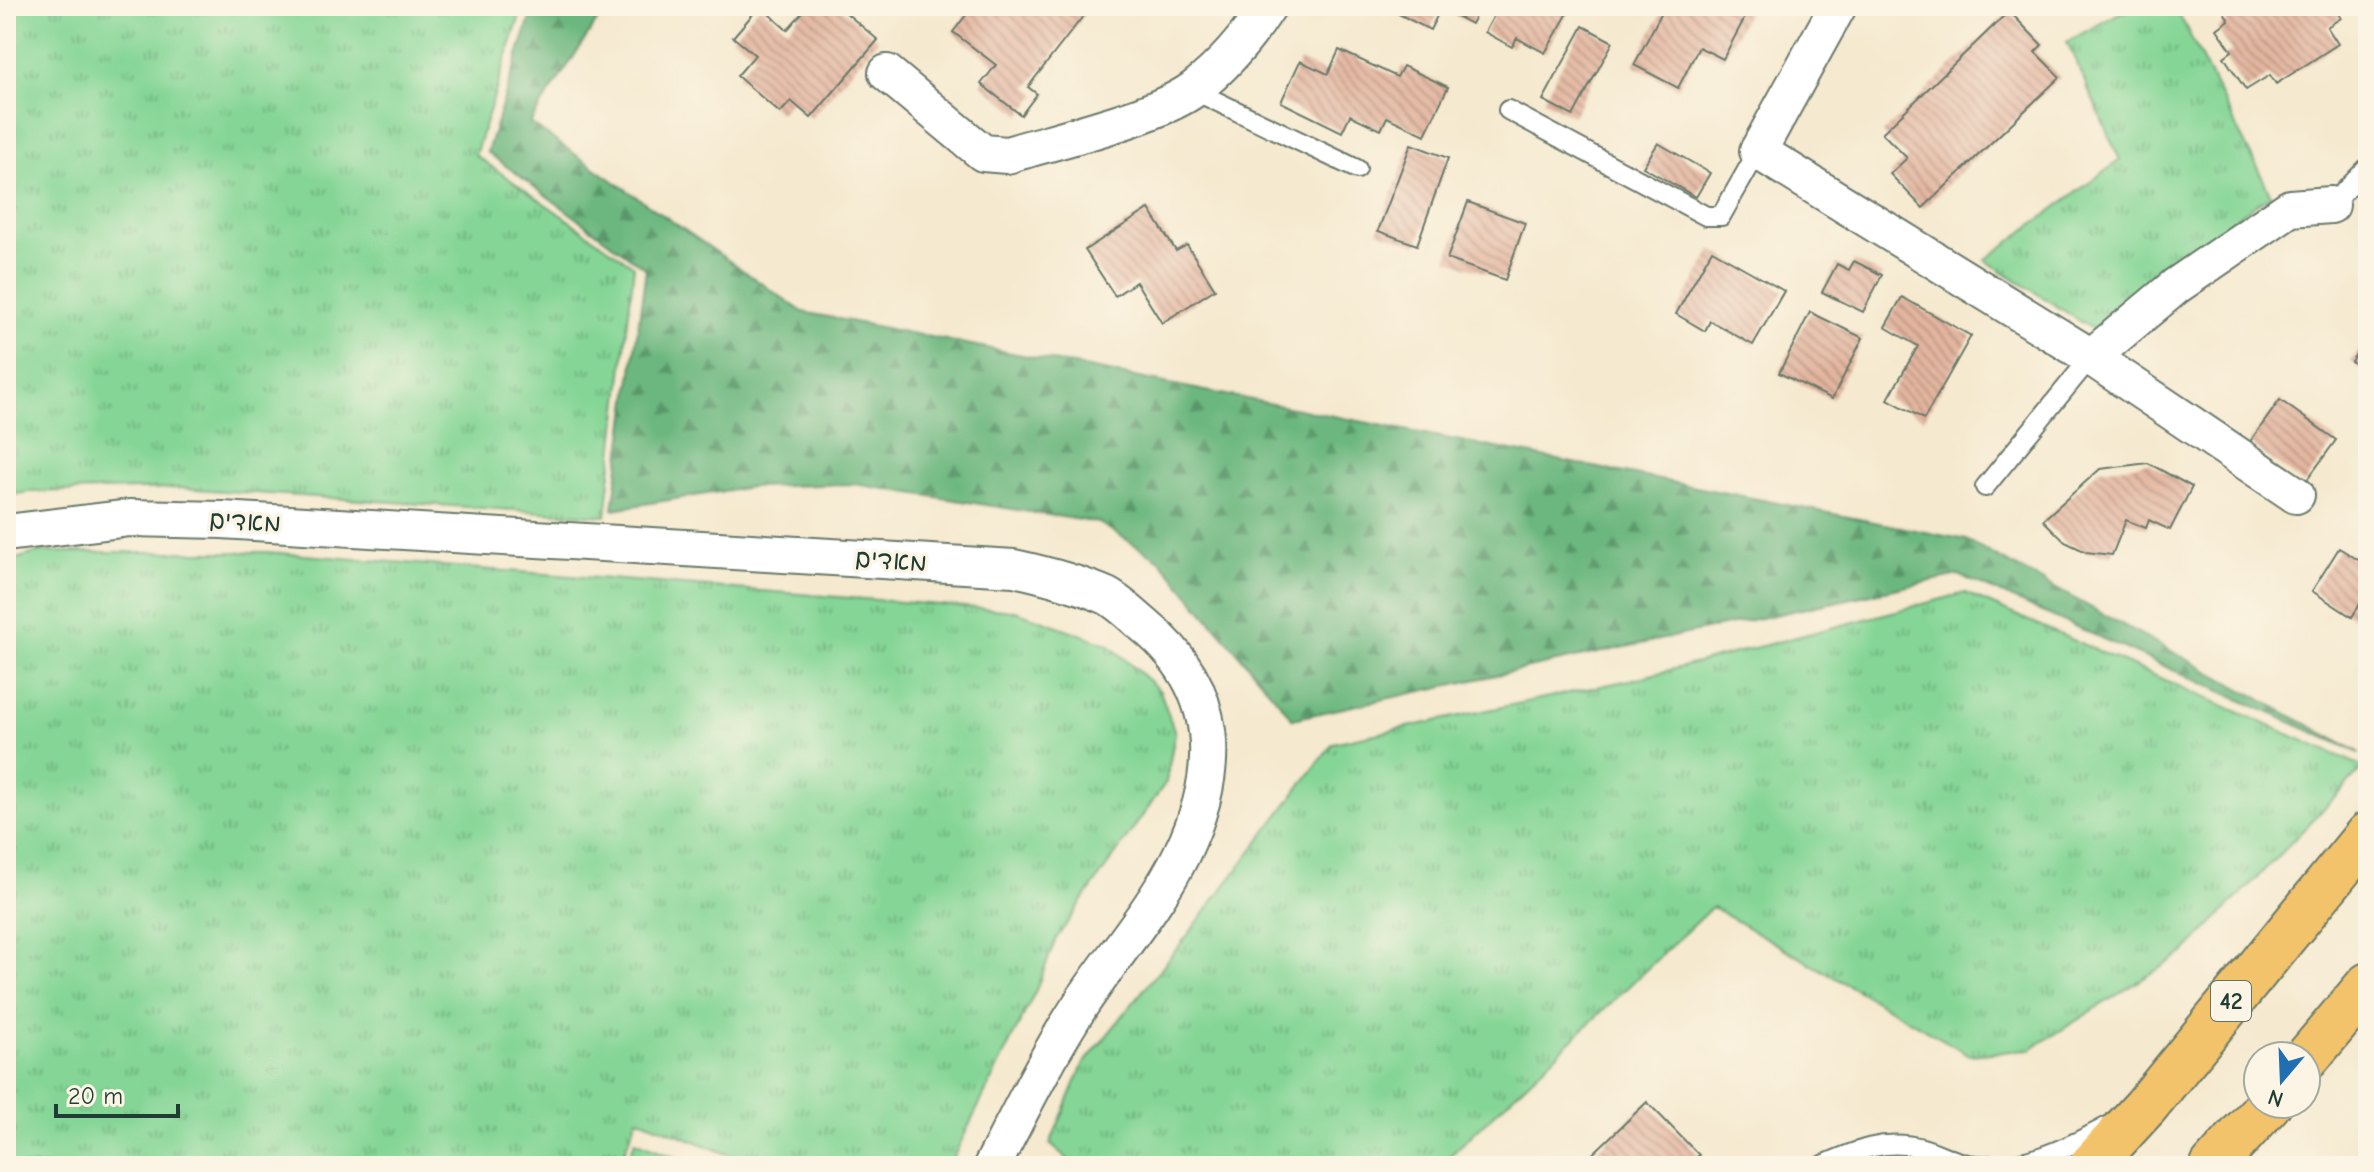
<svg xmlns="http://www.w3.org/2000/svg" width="2374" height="1172" viewBox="0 0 2374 1172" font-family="'Comic Neue','Playpen Sans Hebrew',sans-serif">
<defs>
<pattern id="grass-tufts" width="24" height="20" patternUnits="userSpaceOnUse" patternTransform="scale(2)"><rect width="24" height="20" fill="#85d696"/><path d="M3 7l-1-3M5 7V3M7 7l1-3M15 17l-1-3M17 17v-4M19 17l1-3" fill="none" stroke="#6caf7b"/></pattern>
<pattern id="forest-firs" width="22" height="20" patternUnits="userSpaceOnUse" patternTransform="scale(2)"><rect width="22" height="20" fill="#6cb77f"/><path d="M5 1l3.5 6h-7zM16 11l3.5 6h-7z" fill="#589669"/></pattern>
<pattern id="building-back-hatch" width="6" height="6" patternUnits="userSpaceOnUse" patternTransform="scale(2)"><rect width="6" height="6" fill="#e3b59f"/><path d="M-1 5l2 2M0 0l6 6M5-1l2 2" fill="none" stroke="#b79482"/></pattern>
</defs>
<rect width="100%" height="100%" fill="#fcf5e5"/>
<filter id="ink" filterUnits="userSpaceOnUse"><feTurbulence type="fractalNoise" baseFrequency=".0125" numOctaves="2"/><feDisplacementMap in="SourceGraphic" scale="16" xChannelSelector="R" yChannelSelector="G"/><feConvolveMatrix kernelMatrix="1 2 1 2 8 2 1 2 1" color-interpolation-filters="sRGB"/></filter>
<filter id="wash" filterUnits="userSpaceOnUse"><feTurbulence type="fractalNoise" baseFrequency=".006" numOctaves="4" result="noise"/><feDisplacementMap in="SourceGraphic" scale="32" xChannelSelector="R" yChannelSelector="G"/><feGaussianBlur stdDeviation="1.8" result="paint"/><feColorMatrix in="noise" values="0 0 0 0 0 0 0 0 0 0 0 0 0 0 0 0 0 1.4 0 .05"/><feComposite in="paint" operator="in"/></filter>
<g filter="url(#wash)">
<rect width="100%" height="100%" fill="#f5e9cf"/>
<!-- grass -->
<g fill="url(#grass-tufts)" stroke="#528a65" stroke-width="2">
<polygon points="6,6 523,6 475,155 634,266 606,516 179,488 28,492 6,496"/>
<polygon points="2132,6 2175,6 2271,195 2239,215 2097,332 1985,260 2120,160 2067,42"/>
<polygon points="39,552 266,552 1016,611 1108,644 1160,691 1175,733 1166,782 1056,939 1036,990 949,1166 757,1166 637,1118 619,1166 6,1166 6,562"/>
<polygon points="1965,593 2364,767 2184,953 2031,1049 1970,1055 1712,907 1439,1166 1076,1166 1050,1144 1083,1065 1187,936 1333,743 1639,678"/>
</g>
<!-- forest -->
<polygon fill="url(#forest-firs)" stroke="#467a5a" stroke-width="2" points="534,6 607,6 530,123 803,312 1966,540 2360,753 1959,575 1293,719 1160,560 1099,523 854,484 750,487 613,509 646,269 487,152"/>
<!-- park -->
<polygon fill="#85d696" stroke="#528a65" stroke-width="2" points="635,1141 697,1166 626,1166"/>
<g id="blocks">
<!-- building -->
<g fill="url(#building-back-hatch)">
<polygon points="760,6 787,30 808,6 838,6 878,40 811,118 791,101 780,113 737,76 755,55 733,37"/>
<polygon points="973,6 1091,6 1028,87 1037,94 1021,115 981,84 996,65 953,32"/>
<polygon points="1383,6 1480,6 1471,24 1441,8 1430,30"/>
<polygon points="1499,6 1572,6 1545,53 1517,38 1512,47 1485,32"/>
<polygon points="1665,6 1751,6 1723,59 1699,47 1678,88 1634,65"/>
<polygon points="2220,6 2333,6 2341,18 2327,27 2338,44 2276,84 2270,75 2246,90 2224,57 2232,51 2217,29 2229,20"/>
<polygon points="2009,11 2042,45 2035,52 2060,77 1923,208 1890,174 1907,158 1882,133"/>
<polygon points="1583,26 1613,42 1573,116 1543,100"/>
<polygon points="1339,50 1397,77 1403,66 1448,87 1425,135 1387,117 1381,130 1350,115 1342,132 1281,102 1300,61 1328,74"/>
<polygon points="1658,143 1710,173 1696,197 1643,167"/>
<polygon points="1411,144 1448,158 1417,245 1378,231"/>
<polygon points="1468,202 1525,223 1505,280 1447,259"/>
<polygon points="1149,209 1176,251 1187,245 1215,289 1162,323 1136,282 1115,296 1085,250"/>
<polygon points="1712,250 1784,291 1753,345 1710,321 1705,331 1676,314"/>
<polygon points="1854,261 1882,275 1863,312 1822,292 1837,264 1849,270"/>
<polygon points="1902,297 1971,336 1924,419 1888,399 1918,346 1885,327"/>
<polygon points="1810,312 1863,338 1832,399 1779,373"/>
<polygon points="2368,338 2368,374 2351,361"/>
<polygon points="2280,400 2336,440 2304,484 2249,443"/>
<polygon points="2148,463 2192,487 2170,530 2149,520 2146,528 2126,520 2112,555 2086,552 2065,542 2043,520 2100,469"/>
<polygon points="2339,548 2368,566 2368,591 2352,617 2312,591"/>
<polygon points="1647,1102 1699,1155 1687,1166 1580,1166"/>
</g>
</g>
</g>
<g filter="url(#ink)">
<use href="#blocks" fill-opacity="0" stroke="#6a796a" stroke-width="2"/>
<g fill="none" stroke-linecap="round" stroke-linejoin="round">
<defs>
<g id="lane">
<polyline points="1193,90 1357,169"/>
<polyline points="1508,110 1706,216 1721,216 1758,151"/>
<polyline points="2331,205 2368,167"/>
<polyline points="1985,487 2091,357"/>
<path d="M1821,1166c34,-15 63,-28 101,-18 15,4 30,13 46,16 51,8 97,-15 140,-38"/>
</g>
<g id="street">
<polyline points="1838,6 1758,151 2091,357 2296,495"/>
<path d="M887,73l96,80 24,2c49,-15 150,-38 187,-66 30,-23 54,-52 74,-83"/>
<polyline points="2091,357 2176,286 2290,208 2331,205"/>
<path d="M6,533l124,-15 92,2 792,48c32,7 63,15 93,28 13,7 26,20 38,30 77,63 77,145 36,229 -26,53 -66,98 -98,146 -35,53 -62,109 -91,165"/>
</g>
<g id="highway">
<polyline points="2306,1059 2368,985"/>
<polyline points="2091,1166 2146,1106 2368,834"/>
<polyline points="2213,1166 2269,1104"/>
</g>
</defs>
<!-- lane casing -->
<use href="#lane" stroke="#6a796a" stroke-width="22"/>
<!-- street casing -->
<use href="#street" stroke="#6a796a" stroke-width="40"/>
<!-- highway casing -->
<use href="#highway" stroke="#6a796a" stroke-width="48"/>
<!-- lane -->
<use href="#lane" stroke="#fff" stroke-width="18"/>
<!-- street -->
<use href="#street" stroke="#fff" stroke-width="36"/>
<!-- highway -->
<use href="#highway" stroke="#f2c36a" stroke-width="44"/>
</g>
</g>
<g text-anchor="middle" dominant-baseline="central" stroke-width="7" stroke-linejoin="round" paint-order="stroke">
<!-- shield labels -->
<rect fill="#fcf5e5" stroke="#617469" stroke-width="2" x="2211" y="981" width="40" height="40" rx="6"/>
<g font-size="24" font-weight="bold" fill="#1f3d34">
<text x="2231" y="1001">42</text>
</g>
<!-- street labels -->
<g font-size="26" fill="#1f3d34" stroke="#fcf5e5">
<text transform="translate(245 522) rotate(3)">מאדים</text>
<text transform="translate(891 561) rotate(4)">מאדים</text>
</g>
</g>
<!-- margin -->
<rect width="2374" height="1172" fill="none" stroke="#fcf5e5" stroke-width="32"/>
<!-- north arrow -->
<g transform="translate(2282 1080) rotate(199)"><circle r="38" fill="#fcf5e5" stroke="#a4ab9e" stroke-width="2"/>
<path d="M0-6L14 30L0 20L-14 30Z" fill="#1f6fb2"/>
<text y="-12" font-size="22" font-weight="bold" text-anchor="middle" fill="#1f3d34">N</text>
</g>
<!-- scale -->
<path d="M56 1104v12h122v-12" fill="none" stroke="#1f3d34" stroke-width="4"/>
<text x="68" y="1104" font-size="24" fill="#1f3d34" stroke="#fcf5e5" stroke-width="6" paint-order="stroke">20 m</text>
</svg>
